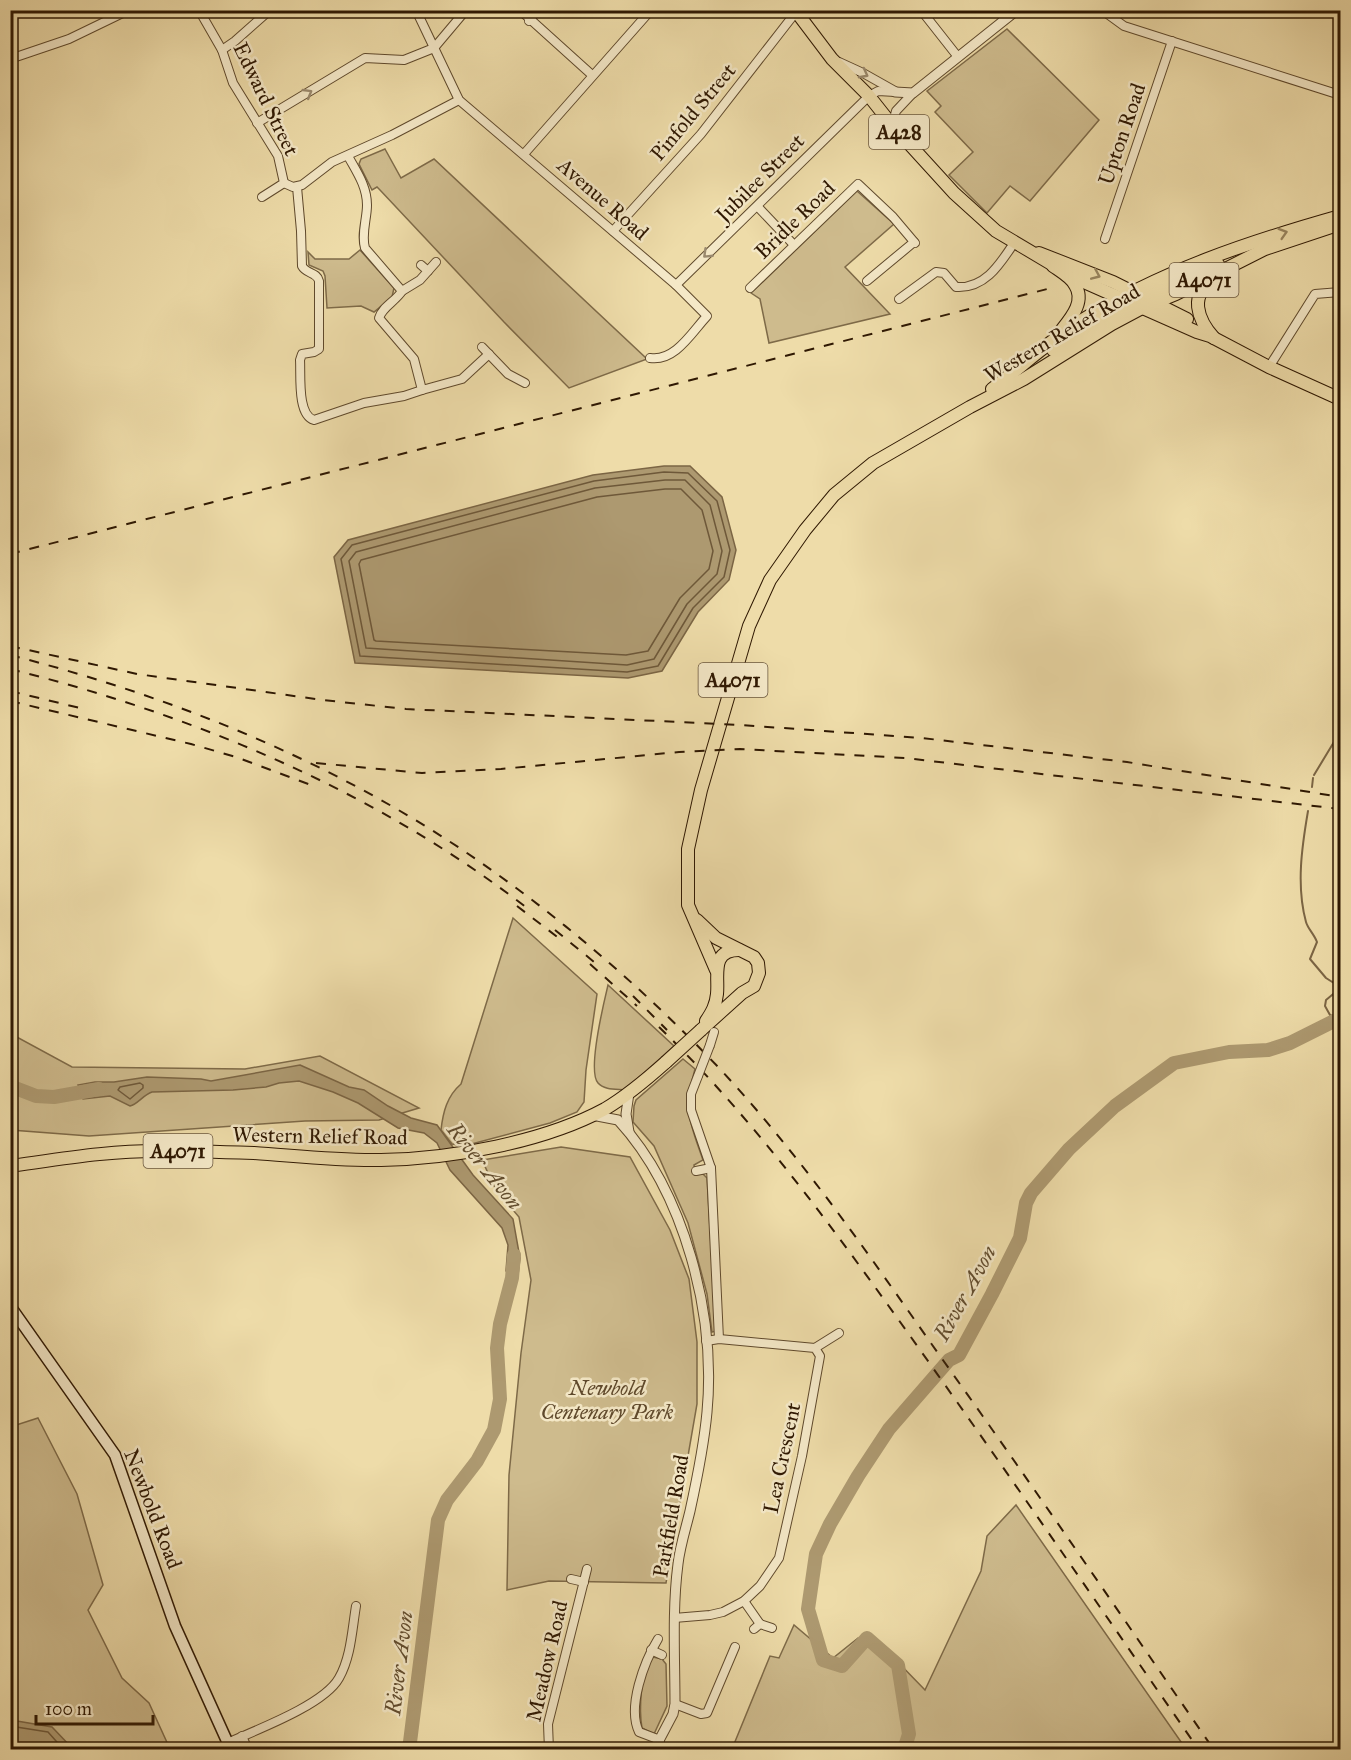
<svg xmlns="http://www.w3.org/2000/svg" width="1351" height="1760" viewBox="0 0 1351 1760" font-family="'IM FELL Great Primer',serif">
<rect width="100%" height="100%" fill="#eedca9"/>
<filter id="stains"><feTurbulence type="fractalNoise" baseFrequency=".00333" numOctaves="4"/><feColorMatrix values="0 0 0 0 .2 0 0 0 0 .09 0 0 0 0 .02 0 0 0 .5 -.17"/></filter>
<radialGradient id="worn" r=".72"><stop offset=".6" stop-color="#630" stop-opacity="0"/><stop offset="1" stop-color="#630" stop-opacity=".3"/></radialGradient>
<!-- green -->
<g fill="#cebb8d" stroke="#7e6a48" stroke-width="1.5">
<polygon points="1007,29 1099,120 1030,201 1010,186 987,213 949,175 973,152 935,112 941,106 927,91"/>
<polygon points="385,149 401,178 434,159 647,359 569,388 504,322 380,190 377,187 372,190 359,164 361,159"/>
<polygon points="857,191 894,224 845,267 890,314 769,343 760,299 751,293"/>
<polygon points="360,250 394,288 392,297 374,312 361,306 327,308 325,276 323,271 309,265 308,252 315,259 349,259"/>
<path d="M513,918l84,76 -11,76 -2,32 -7,10 -27,11 -86,23 -12,-2 -11,-14c2,-18 6,-34 20,-46z"/>
<path d="M608,985l66,61 -49,44c-9,-1 -21,0 -27,-7 -11,-12 6,-81 10,-98z"/>
<polygon points="10,1019 13,1035 72,1067 245,1069 320,1056 419,1108 379,1120 305,1121 89,1136 11,1130"/>
<path d="M683,1059l12,10c-12,42 -6,51 8,91l-9,5 1,9h8l4,4 9,153 -4,1 -5,-38 -19,-71 -34,-77 -21,-24 1,-16 2,-6z"/>
<polygon points="561,1147 630,1157 670,1230 689,1279 697,1342 697,1404 666,1583 549,1581 507,1590 509,1475 521,1353 531,1280 519,1217 496,1190 482,1160"/>
<polygon points="38,1418 77,1494 103,1585 88,1610 122,1678 149,1703 170,1749 11,1749 10,1427"/>
<polygon points="1016,1505 1186,1749 732,1749 770,1656 779,1658 794,1625 833,1658 858,1638 887,1651 925,1690 981,1571 987,1536"/>
<path d="M653,1657l9,2 4,5 1,42 -13,28 -12,-6c-3,-17 -2,-58 11,-71z"/>
</g>
<!-- water -->
<g fill="#ad9970" stroke="#7b6544" stroke-width="1.5">
<polygon points="664,466 690,466 722,497 736,550 729,580 698,612 662,671 628,678 355,663 334,557 348,540 593,475"/>
<path d="M300,1065l49,22 15,3 24,16 23,12 26,7 36,50 40,44 7,39 -2,17 -12,-4 2,-26 -6,-17 -52,-58 -13,-27 -13,-10 -26,-5 -40,-25 -25,-11 -34,-11 -20,2 -13,4 -33,3 -81,2c-9,3 -14,12 -22,14l-20,-10 -27,3 -5,-14 17,-3h19l33,-5 54,2 10,2z"/>
<polygon points="11,1720 52,1727 73,1749 11,1749"/>
</g>
<g fill="none" stroke-linecap="round" stroke-linejoin="round">
<!-- shore -->
<g stroke="#6e5839" stroke-width="1.5">
<polygon points="664,472 688,473 717,501 730,550 724,577 693,608 658,666 627,672 360,656 341,559 352,545 594,481"/>
<polygon points="665,480 685,480 710,505 722,551 717,574 687,604 654,659 627,665 366,648 349,561 356,552 595,488"/>
<polygon points="665,489 681,489 702,510 713,551 709,569 680,598 648,651 626,655 376,641 374,640 359,564 361,560 597,497"/>
<polygon points="140,1083 143,1085 143,1088 130,1099 118,1090 120,1087"/>
<polyline points="10,1726 48,1732 64,1750"/>
</g>
<!-- stream -->
<g stroke="#7b6544" stroke-width="2">
<polyline points="1314,775 1340,732"/>
<polyline points="1312,787 1313,778"/>
<path d="M1308,811c-6,35 -12,75 -2,111 2,7 8,12 11,20l-7,17 16,19 11,7 1,5 -12,10 -1,6 5,9 10,4"/>
</g>
<!-- river -->
<g stroke="#ad9970" stroke-width="14">
<polyline points="10,1086 36,1096 54,1097 99,1089"/>
<polyline points="409,1750 438,1520 447,1500 477,1461 494,1430 500,1399 497,1348 500,1324 512,1278 514,1255"/>
<polyline points="904,1750 909,1734 898,1665 867,1638 842,1666 823,1660 808,1609 816,1554 830,1524 858,1476 889,1429 949,1360 959,1355 992,1294 1020,1238 1026,1203 1031,1193 1069,1149 1115,1106 1174,1063 1229,1052 1268,1050 1290,1043 1340,1018"/>
</g>
<defs>
<g id="minor">
<polyline points="199,10 222,50 233,83 278,156 284,183 262,197"/>
<path d="M416,10l43,90 217,185 31,31c-15,16 -32,46 -57,42"/>
<polyline points="520,10 592,75"/>
<polyline points="921,10 958,57"/>
<polyline points="997,10 1005,19"/>
<polyline points="1102,10 1124,26 1340,95"/>
<polyline points="529,21 537,10"/>
<polyline points="434,48 466,10"/>
<polyline points="222,50 235,41 270,10"/>
<polyline points="10,59 69,39 129,10"/>
<polyline points="839,62 863,73 895,91"/>
<polyline points="257,123 365,58 404,60 434,48"/>
<polyline points="892,125 896,111 913,93"/>
<polyline points="524,154 651,10"/>
<path d="M348,156c8,15 19,30 19,49 0,14 -6,29 -2,43l37,43 18,-11 16,-18"/>
<polyline points="284,183 293,187 302,185 332,162 392,135 459,100"/>
<path d="M297,187l4,44 1,35c4,8 15,6 17,15v68l-5,3 -12,2 -2,6c1,15 -3,55 14,60l50,-17 40,-7 18,-6"/>
<polyline points="758,207 794,245"/>
<polyline points="613,231 701,134 796,12"/>
<polyline points="1105,239 1172,41"/>
<polyline points="421,265 428,271"/>
<polyline points="867,281 914,242"/>
<polyline points="676,285 869,96 878,91 895,92"/>
<polyline points="750,288 858,184 893,217 915,243"/>
<path d="M402,291c-6,10 -20,16 -23,27l35,41 8,31 40,-11 27,-25"/>
<path d="M899,299l37,-27 8,1 12,14c29,2 44,-23 58,-44"/>
<polyline points="482,347 508,374 525,383"/>
<polyline points="1269,367 1315,294 1340,292"/>
<polyline points="710,1045 714,1032"/>
<polyline points="698,1076 691,1094 691,1110 711,1168 719,1339"/>
<polyline points="696,1171 711,1168"/>
<polyline points="815,1348 839,1333"/>
<polyline points="571,1579 584,1582"/>
<polyline points="744,1601 760,1624"/>
<polyline points="674,1618 710,1615 723,1612 744,1601 760,1586 779,1558 802,1456 820,1356 815,1348 719,1339 706,1341"/>
<polyline points="754,1629 760,1624 772,1628"/>
<path d="M658,1639c-14,23 -31,68 -19,93l21,8"/>
<polyline points="651,1650 662,1655"/>
<polyline points="675,1704 701,1714 707,1713 735,1647"/>
<polyline points="242,1736 248,1750"/>
<path d="M227,1743c29,-13 97,-38 112,-65 12,-21 13,-48 17,-72"/>
<polyline points="549,1750 548,1724 587,1569"/>
</g>
<g id="tertiary">
<polyline points="895,92 913,93 1017,10"/>
<path d="M592,1115l26,5c67,73 98,195 89,292 -3,33 -10,67 -17,99 -4,17 -10,35 -12,53 -6,46 -3,94 -3,140l-2,10 -19,36"/>
<polyline points="629,1132 626,1114 629,1093"/>
</g>
<polyline id="secondary" points="10,1306 115,1455 175,1626 231,1750"/>
<g id="primary">
<polyline points="795,10 832,59 869,96 892,125 954,193 996,231 1075,278 1197,332 1210,336 1269,367 1340,399"/>
<polyline points="1039,253 1113,282 1187,319"/>
</g>
<g id="trunk">
<path d="M1053,266c7,5 18,11 22,19 11,17 -5,34 -15,47"/>
<polyline points="1141,299 1218,264"/>
<path d="M1214,338c-16,-18 -27,-45 2,-58"/>
<polyline points="1053,350 1120,309 1140,303"/>
<path d="M992,389c29,-22 56,-47 87,-67 82,-51 169,-80 261,-106"/>
<polyline points="697,920 716,938 754,957 758,963 759,973 754,986 742,993 701,1030"/>
<polyline points="716,970 688,905 688,849 701,790 749,626 770,580 805,530 834,495 873,463 970,407 1024,379 1112,324 1142,308 1176,294 1265,249 1340,224"/>
<path d="M706,1021c6,-9 10,-16 11,-27 2,-18 -7,-44 22,-44"/>
<path d="M10,1166c51,-7 103,-16 154,-15 30,0 60,1 90,2 43,3 85,8 127,7 70,-1 163,-18 224,-51 22,-13 42,-30 61,-47"/>
</g>
</defs>
<!-- minor casing -->
<use href="#minor" stroke="#5f492c" stroke-width="10"/>
<!-- tertiary casing -->
<use href="#tertiary" stroke="#5f492c" stroke-width="11"/>
<!-- secondary casing -->
<use href="#secondary" stroke="#2f1802" stroke-width="13"/>
<!-- primary casing -->
<use href="#primary" stroke="#2f1802" stroke-width="14"/>
<!-- trunk casing -->
<use href="#trunk" stroke="#2f1802" stroke-width="14"/>
<!-- minor -->
<use href="#minor" stroke="#f4e8c7" stroke-width="8"/>
<!-- tertiary -->
<use href="#tertiary" stroke="#f4e8c7" stroke-width="9"/>
<!-- secondary -->
<use href="#secondary" stroke="#f4e8c7" stroke-width="10"/>
<!-- primary -->
<use href="#primary" stroke="#eedca9" stroke-width="12"/>
<!-- trunk -->
<use href="#trunk" stroke="#eedca9" stroke-width="12"/>
<!-- rail -->
<g stroke="#2f1802" stroke-width="2" stroke-dasharray="10 10" stroke-linecap="butt">
<polyline points="10,554 1055,287"/>
<polyline points="10,646 137,674 323,700 406,709 741,725 922,738 1127,762 1340,797"/>
<path d="M10,655c160,41 317,104 454,196 93,63 179,137 256,218 82,88 151,189 220,287 93,130 183,262 274,394"/>
<path d="M10,669c184,46 366,122 517,239"/>
<polyline points="10,691 80,708"/>
<polyline points="10,701 191,744 236,757 311,785"/>
<polyline points="316,763 422,773 501,769 679,752 740,749 905,758 1340,809"/>
<polyline points="517,906 560,939"/>
<polyline points="555,930 599,966"/>
<polyline points="590,964 637,1006"/>
<polyline points="633,996 667,1030"/>
<path d="M659,1027c99,96 179,208 259,320 95,133 187,268 281,403"/>
</g>
<defs>
<polyline id="minor-bridge" points="698,1076 710,1045"/>
<polyline id="trunk-bridge" points="666,1062 701,1030"/>
</defs>
<!-- minor-bridge casing -->
<use href="#minor-bridge" stroke="#5f492c" stroke-width="10" stroke-linecap="butt"/>
<!-- trunk-bridge casing -->
<use href="#trunk-bridge" stroke="#2f1802" stroke-width="14" stroke-linecap="butt"/>
<!-- minor-bridge -->
<use href="#minor-bridge" stroke="#f4e8c7" stroke-width="8"/>
<!-- trunk-bridge -->
<use href="#trunk-bridge" stroke="#eedca9" stroke-width="12"/>
</g>
<!-- one-way arrows -->
<defs><path id="oneway-chevron" d="M-2-3.5L2.5 0L-2 3.5" fill="none" stroke-width="1.6" stroke-linecap="round" stroke-linejoin="round" transform="scale(1.5)"/></defs>
<g stroke="#9b8a6e">
<use href="#oneway-chevron" transform="translate(864 74) rotate(28)"/>
<use href="#oneway-chevron" transform="translate(308 93) rotate(-31)"/>
<use href="#oneway-chevron" transform="translate(707 254) rotate(136)"/>
</g>
<g stroke="#98845e">
<use href="#oneway-chevron" transform="translate(1283 233) rotate(-17)"/>
<use href="#oneway-chevron" transform="translate(1096 275) rotate(23)"/>
</g>
<g text-anchor="middle" dominant-baseline="central" stroke-width="5" stroke-linejoin="round" paint-order="stroke">
<!-- shield labels -->
<g fill="#f4e8c7" stroke="#6a563d" stroke-width="1.5">
<rect x="869" y="115" width="60" height="34" rx="4.5"/>
<rect x="1169.5" y="263" width="69" height="34" rx="4.5"/>
<rect x="698.5" y="663" width="69" height="34" rx="4.5"/>
<rect x="143.5" y="1134" width="69" height="34" rx="4.5"/>
</g>
<g font-size="20" font-weight="bold" fill="#2f1802">
<text x="899" y="132">A428</text>
<text x="1204" y="280">A4071</text>
<text x="733" y="680">A4071</text>
<text x="178" y="1151">A4071</text>
</g>
<!-- street labels -->
<g font-size="21" fill="#2f1802" stroke="#f4e8c7">
<text transform="translate(266 99) rotate(64)">Edward Street</text>
<text transform="translate(693 112) rotate(-50)">Pinfold Street</text>
<text transform="translate(1122 134) rotate(-71)">Upton Road</text>
<text transform="translate(760 178) rotate(-45)">Jubilee Street</text>
<text transform="translate(603 199) rotate(41)">Avenue Road</text>
<text transform="translate(795 220) rotate(-44)">Bridle Road</text>
<text transform="translate(1062 333) rotate(-30)">Western Relief Road</text>
<text transform="translate(320 1136) rotate(1)">Western Relief Road</text>
<text transform="translate(782 1458) rotate(-78)">Lea Crescent</text>
<text transform="translate(153 1509) rotate(69)">Newbold Road</text>
<text transform="translate(671 1516) rotate(-80)">Parkfield Road</text>
<text transform="translate(547 1661) rotate(-77)">Meadow Road</text>
</g>
<!-- park labels -->
<g font-size="21" font-style="italic" fill="#5f492c" stroke="#f4e8c7">
<text x="607" y="1388">Newbold<tspan x="607" dy="24">Centenary Park</tspan></text>
</g>
<!-- water labels -->
<g font-size="22" font-style="italic" fill="#614c2e" stroke="#f4e8c7">
<text transform="translate(485 1166) rotate(51)">River Avon</text>
<text transform="translate(965 1293) rotate(-61)">River Avon</text>
<text transform="translate(399 1663) rotate(-83)">River Avon</text>
</g>
</g>
<!-- margin -->
<rect width="1351" height="1760" fill="none" stroke="#eedca9" stroke-width="36"/>
<rect x="12" y="12" width="1327" height="1736" fill="none" stroke="#2f1802" stroke-width="3"/>
<rect x="18" y="18" width="1315" height="1724" fill="none" stroke="#2f1802" stroke-width="1.5"/>
<!-- scale -->
<path d="M36 1715v9h117v-9" fill="none" stroke="#2f1802" stroke-width="3"/>
<text x="45" y="1715" font-size="18" fill="#2f1802" stroke="#f4e8c7" stroke-width="4.5" paint-order="stroke">100 m</text>
<rect width="100%" height="100%" filter="url(#stains)"/>
<rect width="100%" height="100%" fill="url(#worn)"/>
</svg>
